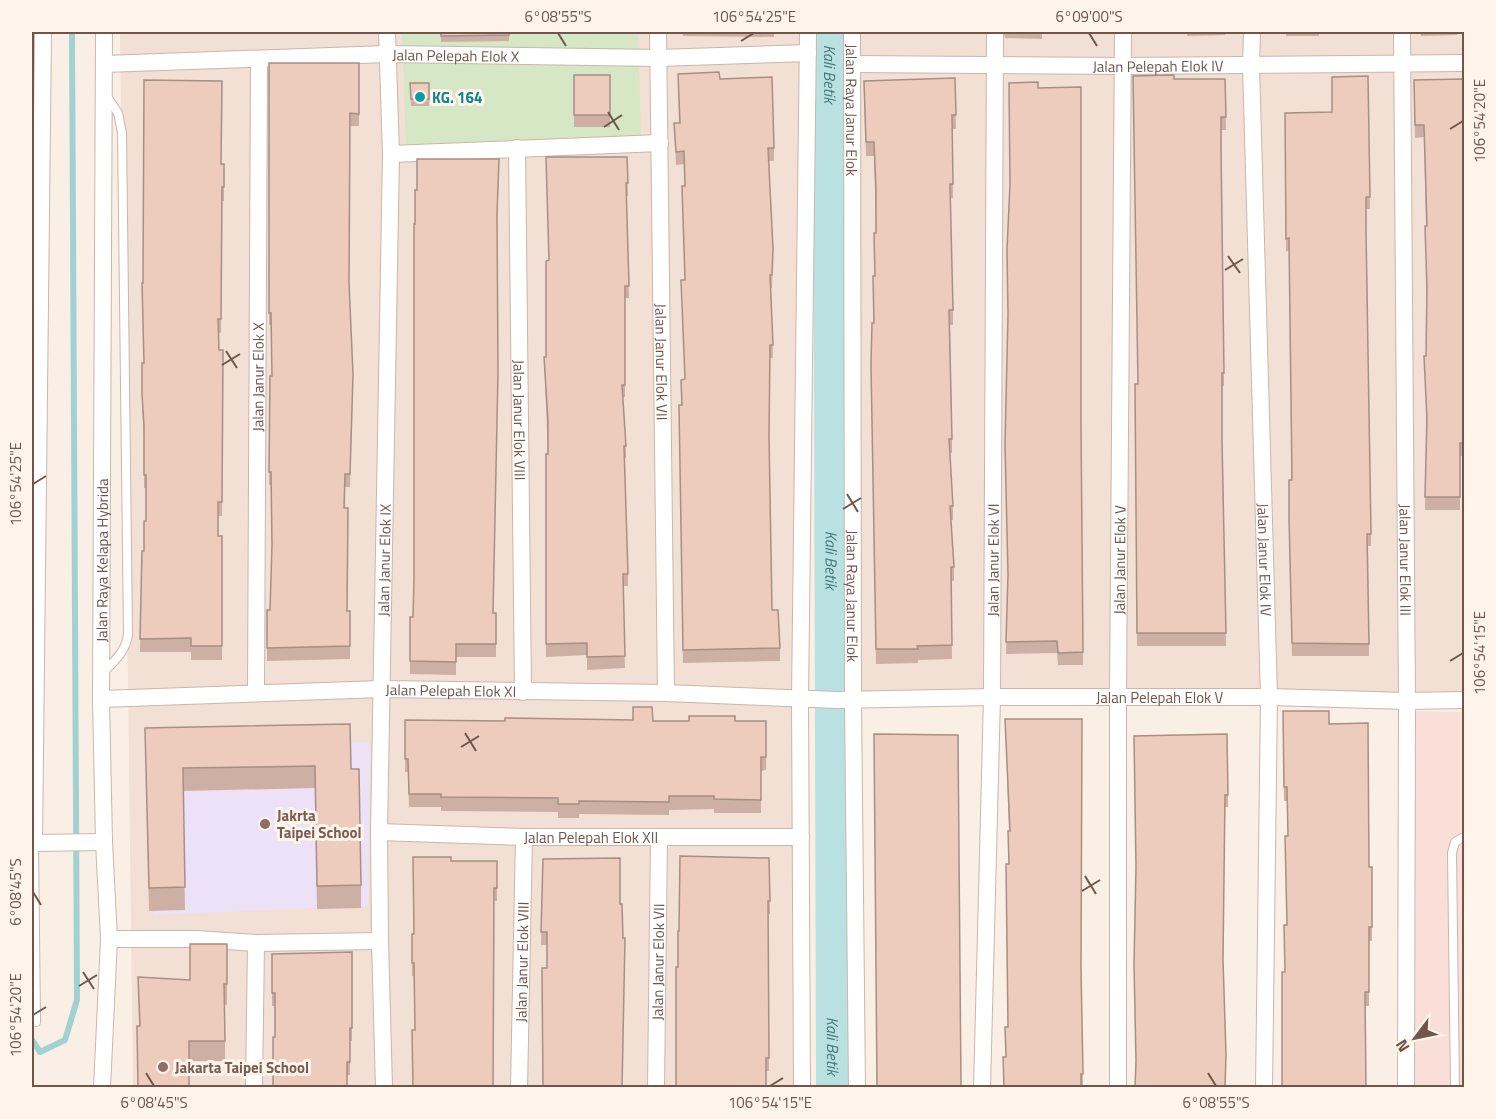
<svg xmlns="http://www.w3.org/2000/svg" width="1496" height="1119" viewBox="0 0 1496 1119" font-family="'Titillium Web',sans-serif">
<rect width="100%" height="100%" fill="#faefe4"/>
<!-- residential -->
<g fill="#f1e0d3">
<polygon points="32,32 35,32 32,892"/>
<polygon points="120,32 802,32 799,1087 133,1087"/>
<polygon points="860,32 1464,32 1464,703 860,698"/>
</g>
<!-- commercial -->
<polygon fill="#fadfd8" points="1416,711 1464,712 1464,1087 1412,1088"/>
<!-- education -->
<polygon fill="#ece1f6" points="168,742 370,742 368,906 153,915"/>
<!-- green -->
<polygon fill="#d5e7c4" points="402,32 638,32 641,139 406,145"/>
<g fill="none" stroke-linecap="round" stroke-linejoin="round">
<!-- stream -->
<polyline stroke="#a1d1d3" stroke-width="6" points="32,1040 40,1052 65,1040 77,1000 72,32"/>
<!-- river -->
<path stroke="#bae1e2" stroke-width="34" id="s1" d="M830,32l3,1056"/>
<defs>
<g id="service">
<path d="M102,674c12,-13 24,-22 26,-40l-6,-501 -4,-20 -12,-18"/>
<polyline points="34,843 36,1022"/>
<polyline points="1455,1088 1452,853 1455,842 1464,837"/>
</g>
<g id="minor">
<path id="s2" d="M658,32l8,661"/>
<path id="s3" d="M852,32l1,668 4,388"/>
<path id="s4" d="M1252,32l-1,33 18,632 -5,391"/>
<path id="s5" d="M1402,32l5,669 -1,387"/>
<path id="s6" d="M104,64l283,-10 272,4 149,-5"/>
<path id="s7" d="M852,64l271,2 341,-3"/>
<path id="s8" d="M517,148l6,544"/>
<polyline points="391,154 660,143"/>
<path id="s9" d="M256,693l3,-634"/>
<path id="s10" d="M101,699l280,-10 285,4 171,7 155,-3h277l138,4 57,-1"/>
<path id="s11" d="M379,832l145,5h277"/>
<polyline points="32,843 104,842"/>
<polyline points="34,843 43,32"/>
<polyline points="109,939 197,939 256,943 380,941"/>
<path id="s12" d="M102,1088l7,-149 -5,-97 -3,-143 3,-667"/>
<polyline points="254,1088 256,943"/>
<path id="s13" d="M384,1088l-4,-147 -1,-109 12,-678 -4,-122"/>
<path id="s14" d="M519,1088l5,-251"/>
<path id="s15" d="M656,1088l3,-251"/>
<polyline points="802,1088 800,699 808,32"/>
<path id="s16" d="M982,1088l10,-391 3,-665"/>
<path id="s17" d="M1118,1088v-390l5,-666"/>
</g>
</defs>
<!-- service casing -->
<use href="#service" stroke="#cbb6ab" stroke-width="10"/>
<!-- minor casing -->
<use href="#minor" stroke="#cbb6ab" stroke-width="18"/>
<!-- service -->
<use href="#service" stroke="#fff" stroke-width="8"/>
<!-- minor -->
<use href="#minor" stroke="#fff" stroke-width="16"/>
</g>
<!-- wall -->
<g fill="#cdafa3">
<polygon points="441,32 509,32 509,41 441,42"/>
<polygon points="682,32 774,32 774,37 683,36"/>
<polygon points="1004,32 1087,32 1087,33 1042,33 1042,39 1005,38"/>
<polygon points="1187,32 1225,32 1225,35 1187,36"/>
<rect x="1286" y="32" width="33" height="4"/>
<polygon points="1421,32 1464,32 1464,33 1457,34 1457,35 1421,36"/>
<polygon points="269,63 359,63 359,126 350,126 349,285 353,387 350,487 345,487 347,611 350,611 350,659 267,661 267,610 270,610 272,549 271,485 269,485 270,376 272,376 271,325 269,325"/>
<polygon points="678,74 720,79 774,148 774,161 769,161 773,249 772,288 771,288 773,358 770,358 769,442 772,610 780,648 780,661 683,663 679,405 681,405 681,380 685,379 681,280 685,280 682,186 685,186 684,164 676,165 674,123 679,123"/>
<rect x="574" y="75" width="36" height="52"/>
<polygon points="1368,76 1370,209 1366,209 1371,534 1371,546 1368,546 1369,656 1292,656 1289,529 1292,480 1289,251 1286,251 1285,113 1332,112"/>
<polygon points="955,78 956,129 952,129 953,198 950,198 953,310 953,325 950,325 952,439 952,453 950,453 953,506 953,520 951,520 954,567 954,581 951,581 952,659 918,660 918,663 876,664 871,379 876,233 874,156 866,156 864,95"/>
<polygon points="1174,79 1225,79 1226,130 1221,130 1224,373 1224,386 1222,386 1222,441 1226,646 1137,646 1135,384 1138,384"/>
<polygon points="1464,79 1464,456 1460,456 1460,510 1425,510 1426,428 1426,226 1424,137 1415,138 1414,80"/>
<polygon points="410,83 429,83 429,106 411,106"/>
<polygon points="1038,88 1081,429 1083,665 1058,665 1057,653 1006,654 1008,581 1008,320"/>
<polygon points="627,157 628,196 626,196 629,298 625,298 625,397 623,397 626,446 626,458 624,458 628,574 628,586 623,586 625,668 587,670 587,655 546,657 546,454 548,454 544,357 546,357 549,260"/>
<polygon points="224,164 224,201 222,201 221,333 219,333 219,350 223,350 222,516 218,516 218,536 222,536 222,660 191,660 191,652 140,652 142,551 144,551 146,521 146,488 144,488 144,439 142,408 142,363 144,363 143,283"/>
<polygon points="499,172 497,225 493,613 496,613 496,657 456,657 456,675 410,674 410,617 413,617 414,580 415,224"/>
<polygon points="1283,711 1329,724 1369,867 1372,912 1372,941 1369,941 1369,1006 1366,1006 1285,972 1287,925 1288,836 1287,801 1284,801"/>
<polygon points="1005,719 1081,971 1083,1086 1081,1086 1081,1088 1004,1088 1003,1057 1006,1057 1008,1027 1009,831"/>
<polygon points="405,720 505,721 766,721 766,770 761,771 761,813 714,813 714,809 669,810 669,815 579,814 579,818 558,818 558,812 441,811 441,807 409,807 408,772 405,772"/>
<polygon points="145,728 351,769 361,885 361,908 317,909 315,788 183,791 185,910 149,911"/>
<polygon points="1227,734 1228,807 1225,807 1223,962 1226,1055 1225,1088 1135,1088"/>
<polygon points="769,858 770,914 768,914 769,1071 766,1071 678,967 679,931"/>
<polygon points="543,859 622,1088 547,968 547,945 541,945"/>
<polygon points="451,861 497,861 497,901 494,901 414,976 412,976 412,934 413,934"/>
<polygon points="227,944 227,1005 225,1005 225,1061 189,1061 139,1026 138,977 190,980"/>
<polygon points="352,952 352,1041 350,1041 350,1075 347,1075 275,1037 275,1006 272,1006 272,954"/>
</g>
<!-- building -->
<g fill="#eeccbd" stroke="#a78f84" stroke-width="1.5">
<polygon points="441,32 509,32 509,35 441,36"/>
<polygon points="269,63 359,63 359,114 350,113 349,283 353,374 350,474 345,474 344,508 348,508 347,611 350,611 350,646 267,648 267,610 270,610 272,545 271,472 269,472 270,376 272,376 271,313 269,313"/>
<polygon points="719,72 720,79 772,77 774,148 768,148 773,249 772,275 770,275 773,345 770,345 769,436 772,610 778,610 780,648 683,650 679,405 682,405 681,380 685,379 681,280 685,280 682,186 685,186 684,151 676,152 674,123 680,123 678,74"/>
<rect x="574" y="75" width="36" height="40"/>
<polygon points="1174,75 1174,79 1225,79 1226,117 1221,117 1221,150 1224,373 1222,373 1222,441 1226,633 1137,633 1135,384 1138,384 1133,76"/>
<polygon points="1368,76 1370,197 1366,197 1366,231 1371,534 1367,534 1369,644 1292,643 1289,517 1289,480 1292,480 1289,238 1286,239 1285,113 1332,112 1332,77"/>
<polygon points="955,78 956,115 952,115 953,184 950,184 953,310 949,310 952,439 949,439 953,506 950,506 954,567 951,567 952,645 917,646 918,649 876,649 871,365 872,323 874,323 873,276 875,276 874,233 876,233 876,189 874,142 866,142 864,81"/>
<polygon points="1464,79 1464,443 1460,443 1460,497 1425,497 1427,419 1424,356 1426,356 1427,289 1425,226 1427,226 1424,125 1415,125 1414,80"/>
<polygon points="144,80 222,81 221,164 224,164 224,187 222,187 221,319 218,319 219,350 223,350 222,502 218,502 218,536 222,536 222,646 191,646 191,638 140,639 142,551 144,551 144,521 146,521 146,475 144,475 144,425 142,395 142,363 144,363 142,283 143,283"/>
<polygon points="1038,82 1038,88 1081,87 1081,427 1083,652 1058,653 1057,641 1006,642 1008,575 1005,444 1008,315 1007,250 1010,184 1009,83"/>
<polygon points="410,83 429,83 429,99 411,99"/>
<polygon points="546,157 627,157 628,183 626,183 629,286 625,286 625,385 622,385 626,446 624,446 628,574 623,574 625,656 587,657 587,643 546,644 546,454 548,454 548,421 544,357 546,357 546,261 549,260"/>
<polygon points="417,159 499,159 497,214 498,373 493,613 496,613 496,644 456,644 456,662 410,661 410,617 413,617 414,579 414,224 415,224 415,190 417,190"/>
<polygon points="633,707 652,707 653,721 689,721 689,716 735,716 735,721 766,721 766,757 761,757 761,800 714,799 714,796 669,796 669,802 579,801 579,804 558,804 558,798 441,797 441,794 409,794 408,759 405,759 405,720 505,721 505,718 633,720"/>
<polygon points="1283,711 1329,711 1329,724 1368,723 1369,867 1372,867 1372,927 1369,927 1369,992 1365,992 1366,1088 1282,1088 1282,972 1285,972 1284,925 1287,925 1285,836 1288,836 1287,787 1284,787"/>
<polygon points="1005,719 1082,719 1081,968 1083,1074 1081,1074 1081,1088 1004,1088 1003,1057 1006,1057 1005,1027 1008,1027 1006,864 1009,864 1008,831 1010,831"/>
<polygon points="350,724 351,769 359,769 361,885 317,886 315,766 183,768 185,887 149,888 145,728"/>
<polygon points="874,734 958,735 961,1088 877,1088"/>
<polygon points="1227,734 1228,795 1225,795 1223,959 1226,1055 1225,1087 1135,1088 1136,1061 1134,964 1136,867 1134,736"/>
<polygon points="680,856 769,858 770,901 768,901 769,1058 766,1058 766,1088 676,1088 676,967 678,967 678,931 679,931"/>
<polygon points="413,857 451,857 451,861 497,861 497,888 494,888 493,1088 413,1088 412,1030 415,1030 414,963 412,963 412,934 414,934"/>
<polygon points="620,858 620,904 622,904 623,938 625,938 622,1088 543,1088 542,968 547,968 547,932 541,932 543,859"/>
<polygon points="190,944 227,944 227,984 224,984 225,1041 189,1041 189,1088 138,1088 137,1026 140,1026 138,977 190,980"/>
<polygon points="352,952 352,1028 350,1028 350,1062 347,1062 347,1088 273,1088 273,1037 275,1037 275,993 272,993 272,954"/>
</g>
<!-- ticks -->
<path fill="none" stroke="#71554b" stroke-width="2" d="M558,33l8,13M1089,33l8,13M741,41l13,-8M608,112l11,18M604,127l18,-12M1450,129l13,-8M1228,256l12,17M1225,270l18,-11M226,351l11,17M222,365l18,-11M33,484l13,-8M847,494l11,18M843,509l18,-11M1450,661l13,-8M465,733l11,18M461,747l18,-11M1085,876l11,18M1082,891l18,-11M33,892l8,13M83,972l11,17M79,986l18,-11M33,1015l13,-8M146,1073l8,13M1208,1073l8,13M770,1086l13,-8"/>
<!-- markers -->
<circle fill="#0f9aa8" stroke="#fef4ea" stroke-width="2" cx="420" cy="97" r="6"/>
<g fill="#8d6e63" stroke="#fef4ea" stroke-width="2">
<circle cx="265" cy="824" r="6"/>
<circle cx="163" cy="1067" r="6"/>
</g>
<g text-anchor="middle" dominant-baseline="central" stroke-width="6" stroke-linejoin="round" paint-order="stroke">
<!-- street labels -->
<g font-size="15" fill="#71554b" stroke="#fef4ea">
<text stroke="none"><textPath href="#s6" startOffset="352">Jalan Pelepah Elok X</textPath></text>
<text stroke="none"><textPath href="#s7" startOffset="306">Jalan Pelepah Elok IV</textPath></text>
<text stroke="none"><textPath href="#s3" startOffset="78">Jalan Raya Janur Elok</textPath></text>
<text stroke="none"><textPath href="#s2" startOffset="330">Jalan Janur Elok VII</textPath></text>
<text stroke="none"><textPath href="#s9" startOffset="316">Jalan Janur Elok X</textPath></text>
<text stroke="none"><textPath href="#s8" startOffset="272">Jalan Janur Elok VIII</textPath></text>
<text stroke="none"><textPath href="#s17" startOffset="528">Jalan Janur Elok V</textPath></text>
<text stroke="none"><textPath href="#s4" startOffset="528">Jalan Janur Elok IV</textPath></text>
<text stroke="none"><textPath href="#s5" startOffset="528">Jalan Janur Elok III</textPath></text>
<text stroke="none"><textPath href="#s12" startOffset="528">Jalan Raya Kelapa Hybrida</textPath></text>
<text stroke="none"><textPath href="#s13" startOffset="528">Jalan Janur Elok IX</textPath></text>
<text stroke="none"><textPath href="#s16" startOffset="528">Jalan Janur Elok VI</textPath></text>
<text stroke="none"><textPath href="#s3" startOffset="564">Jalan Raya Janur Elok</textPath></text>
<text stroke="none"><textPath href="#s10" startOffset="350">Jalan Pelepah Elok XI</textPath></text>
<text stroke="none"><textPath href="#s10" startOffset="1059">Jalan Pelepah Elok V</textPath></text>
<text stroke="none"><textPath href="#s11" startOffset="212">Jalan Pelepah Elok XII</textPath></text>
<text stroke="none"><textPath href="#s14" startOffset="126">Jalan Janur Elok VIII</textPath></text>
<text stroke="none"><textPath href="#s15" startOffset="126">Jalan Janur Elok VII</textPath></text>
</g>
<!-- culture labels -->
<g font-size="15" font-weight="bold" fill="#0d838f" stroke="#fef4ea" text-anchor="start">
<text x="432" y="97">KG. 164</text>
</g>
<!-- education labels -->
<g font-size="15" font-weight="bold" fill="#785e54" stroke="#fef4ea" text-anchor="start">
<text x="277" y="815">Jakrta<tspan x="277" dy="17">Taipei School</tspan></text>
<text x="175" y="1067">Jakarta Taipei School</text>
</g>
<!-- water labels -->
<g font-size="16" font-style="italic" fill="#44787c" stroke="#fef4ea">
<text stroke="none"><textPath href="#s1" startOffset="42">Kali Betik</textPath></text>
<text stroke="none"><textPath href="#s1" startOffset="528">Kali Betik</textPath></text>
<text stroke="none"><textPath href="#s1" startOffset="1014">Kali Betik</textPath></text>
</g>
</g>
<!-- border -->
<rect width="1496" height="1119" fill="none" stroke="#fef4ea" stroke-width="66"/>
<!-- north arrow -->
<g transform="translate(1415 1038) rotate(238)" stroke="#fef4ea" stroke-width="4.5" paint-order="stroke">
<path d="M0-4.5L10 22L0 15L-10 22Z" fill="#71554b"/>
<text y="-9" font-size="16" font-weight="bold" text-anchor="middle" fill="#71554b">N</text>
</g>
<rect x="33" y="33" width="1430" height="1053" fill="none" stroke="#71554b" stroke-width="2"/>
<g font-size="15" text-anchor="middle" fill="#71554b">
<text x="558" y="22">6°08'55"S</text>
<text x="754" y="22">106°54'25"E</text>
<text x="1089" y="22">6°09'00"S</text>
<text transform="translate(1480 121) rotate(-90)" y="5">106°54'20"E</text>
<text transform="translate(16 484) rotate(-90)" y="5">106°54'25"E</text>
<text transform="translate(1480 653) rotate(-90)" y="5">106°54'15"E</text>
<text transform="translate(16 892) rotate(-90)" y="5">6°08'45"S</text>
<text transform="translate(16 1015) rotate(-90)" y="5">106°54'20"E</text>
<text x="154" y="1108">6°08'45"S</text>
<text x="770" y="1108">106°54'15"E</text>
<text x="1216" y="1108">6°08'55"S</text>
</g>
</svg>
